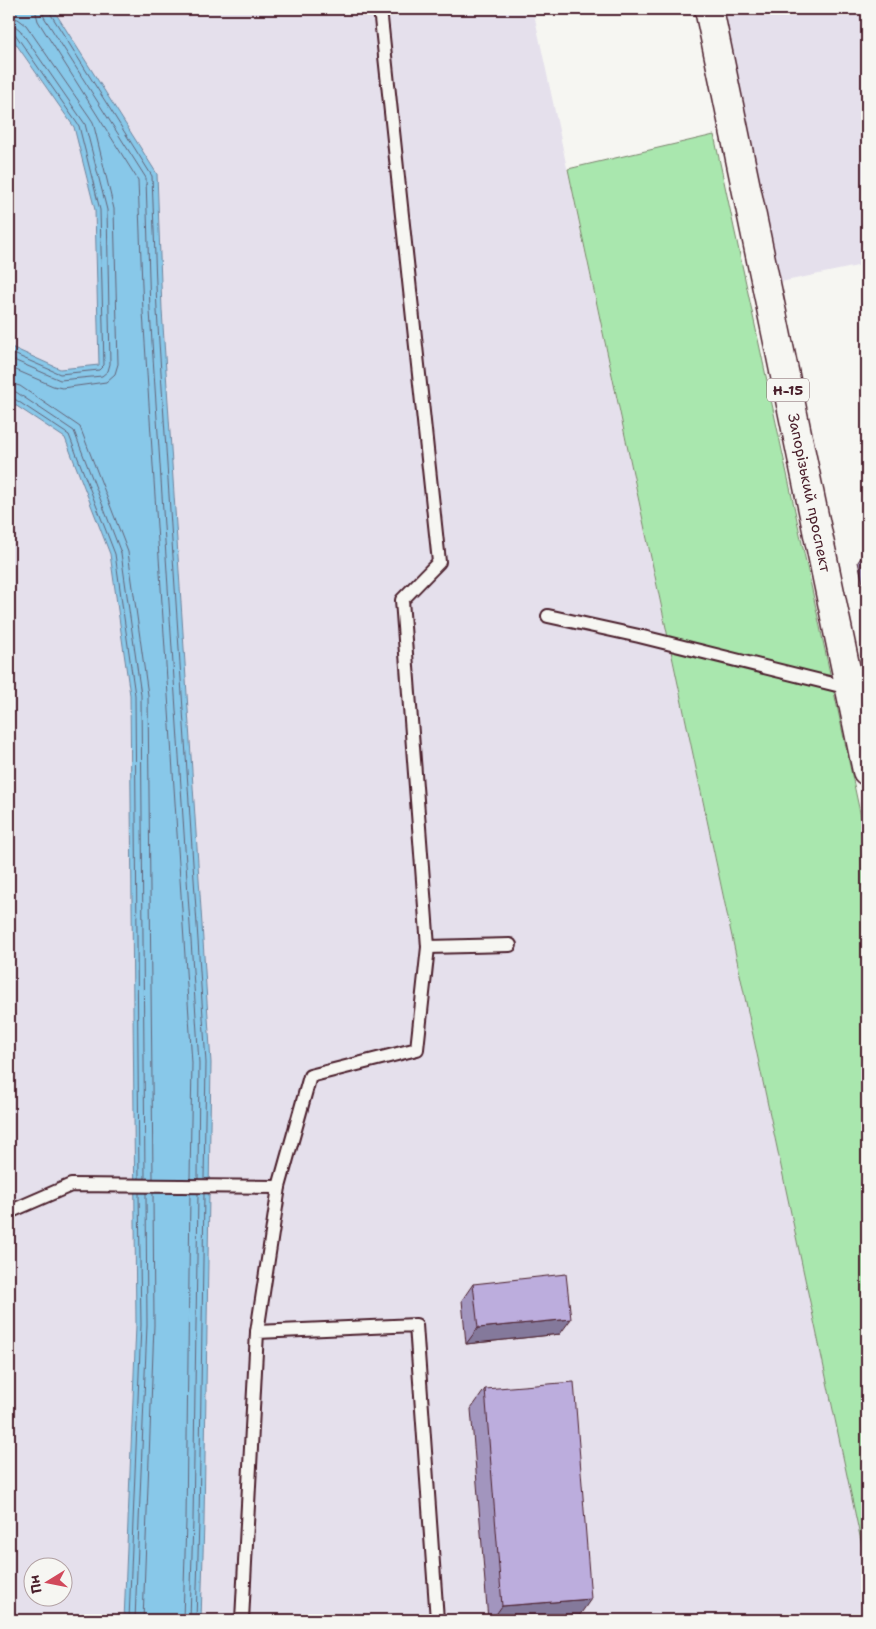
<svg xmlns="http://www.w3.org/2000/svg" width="876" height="1629" viewBox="0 0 876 1629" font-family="'Shantell Sans',sans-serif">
<rect width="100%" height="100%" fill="#f6f6f2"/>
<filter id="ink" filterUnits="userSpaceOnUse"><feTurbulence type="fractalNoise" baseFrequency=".02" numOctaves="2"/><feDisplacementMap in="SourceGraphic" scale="10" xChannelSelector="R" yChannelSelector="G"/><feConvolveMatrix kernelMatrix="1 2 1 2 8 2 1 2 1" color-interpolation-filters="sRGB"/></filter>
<g filter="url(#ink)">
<!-- built -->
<g fill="#e5e0ec" fill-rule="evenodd">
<polygon points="53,9 533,9 867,1569 867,1620 201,1620 204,1522 211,1063 162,310 157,174"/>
<polygon points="719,9 862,9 867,35 867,264 776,283"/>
<path d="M9,34l65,93 21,83 35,485 6,630 -12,295h-115zM32,1566h30v30h-30z"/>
</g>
<!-- green -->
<polygon fill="#a9e7ae" stroke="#7a836c" points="714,135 867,845 867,1569 568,169"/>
<!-- water -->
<polygon fill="#88c8e9" stroke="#6f849d" points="9,9 53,9 157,174 162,310 211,1063 204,1522 201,1620 124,1620 136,1325 130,695 110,554 65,438 9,401 9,346 60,369 99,365 95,210 74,127 9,34"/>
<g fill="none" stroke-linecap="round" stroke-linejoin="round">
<!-- shore -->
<g stroke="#636377" stroke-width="1">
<polyline points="35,9 38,21 138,180 143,312 192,1063 190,1179"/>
<polyline points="42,9 44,17 146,178 150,311 199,1063 198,1179"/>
<polyline points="49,9 50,13 152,176 157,311 206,1063 204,1179"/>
<polyline points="9,18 18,19 26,25 89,116 93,122 114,209 118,364 115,374 106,382 62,388 53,386 9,367"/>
<polyline points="9,25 15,26 20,30 85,124 107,210 110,364 108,371 102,376 60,380 9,358"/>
<polyline points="9,32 15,34 79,126 100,210 104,365 99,370 60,374 9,352"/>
<polyline points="9,383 20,386 80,427 128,552 148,695 153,1178"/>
<polyline points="9,391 16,392 74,431 121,553 141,695 145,1178"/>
<polyline points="9,397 13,398 69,435 115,554 135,695 139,1178"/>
<polyline points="129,1620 141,1325 139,1193"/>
<polyline points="135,1620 147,1325 146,1193"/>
<polyline points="143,1620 154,1325 153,1193"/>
<polyline points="183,1620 186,1521 190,1194"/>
<polyline points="190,1620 193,1521 198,1194"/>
<polyline points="196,1620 199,1522 204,1194"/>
</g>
<defs>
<g id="service">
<polyline points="380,9 439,562 402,600 428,947 510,945"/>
<polyline points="548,616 639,636 849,688"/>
<polyline points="9,1212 71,1185 279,1187"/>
<polyline points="257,1332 279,1187 310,1076 417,1049 428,947"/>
<polyline points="242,1620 257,1332 416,1325 437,1620"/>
</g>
<g id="primary">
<path id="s1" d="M709,9l158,762"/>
</g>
</defs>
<!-- service casing -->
<use href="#service" stroke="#4a1f2b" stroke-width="16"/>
<!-- primary casing -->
<use href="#primary" stroke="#4a1f2b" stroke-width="31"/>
<!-- service -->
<use href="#service" stroke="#f6f6f2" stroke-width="12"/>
<!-- primary -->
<use href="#primary" stroke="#f6f6f2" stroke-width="28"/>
</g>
<!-- wall -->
<g fill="#a295be" stroke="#4a1f2b">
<polygon points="865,551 867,551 867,600 858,562"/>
<polygon points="473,1284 560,1334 466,1344 462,1300"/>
<polygon points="485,1389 577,1619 564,1620 488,1620 471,1409"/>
</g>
<!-- shaded-wall -->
<g fill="#84799b" stroke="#4a1f2b">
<polygon points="571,1319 560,1334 466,1344 478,1328"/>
<polygon points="591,1599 577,1619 564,1620 492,1620 502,1606"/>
</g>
<!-- building -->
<g fill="#bcaddd" stroke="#4a1f2b">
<polygon points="865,551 867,551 867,559"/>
<polygon points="566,1274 571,1319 478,1328 473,1284"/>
<polygon points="574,1382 591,1599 502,1606 485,1389"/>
</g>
</g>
<g text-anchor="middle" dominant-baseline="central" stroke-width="4" stroke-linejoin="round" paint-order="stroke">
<!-- shield labels -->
<rect fill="#f6f6f2" stroke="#7e6067" stroke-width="1" x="767" y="378.5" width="42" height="23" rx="4"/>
<g font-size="14" font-weight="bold" fill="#4a1f2b">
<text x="788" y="390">Н-15</text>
</g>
<!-- street labels -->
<g font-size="15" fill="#4a1f2b" stroke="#f6f6f2">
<text stroke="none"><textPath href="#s1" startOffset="494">Запорізький проспект</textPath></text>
</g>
</g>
<!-- margin -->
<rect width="876" height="1629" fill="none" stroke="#f6f6f2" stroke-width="30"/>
<rect x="15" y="15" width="846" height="1599" fill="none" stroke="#4a1f2b" stroke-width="2" filter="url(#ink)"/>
<!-- north arrow -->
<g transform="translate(48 1582) rotate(260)"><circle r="24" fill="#f6f6f2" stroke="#b1a0a2"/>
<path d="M0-4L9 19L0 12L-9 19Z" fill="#d1495b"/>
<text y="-8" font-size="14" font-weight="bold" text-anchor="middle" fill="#4a1f2b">Пн</text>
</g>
</svg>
